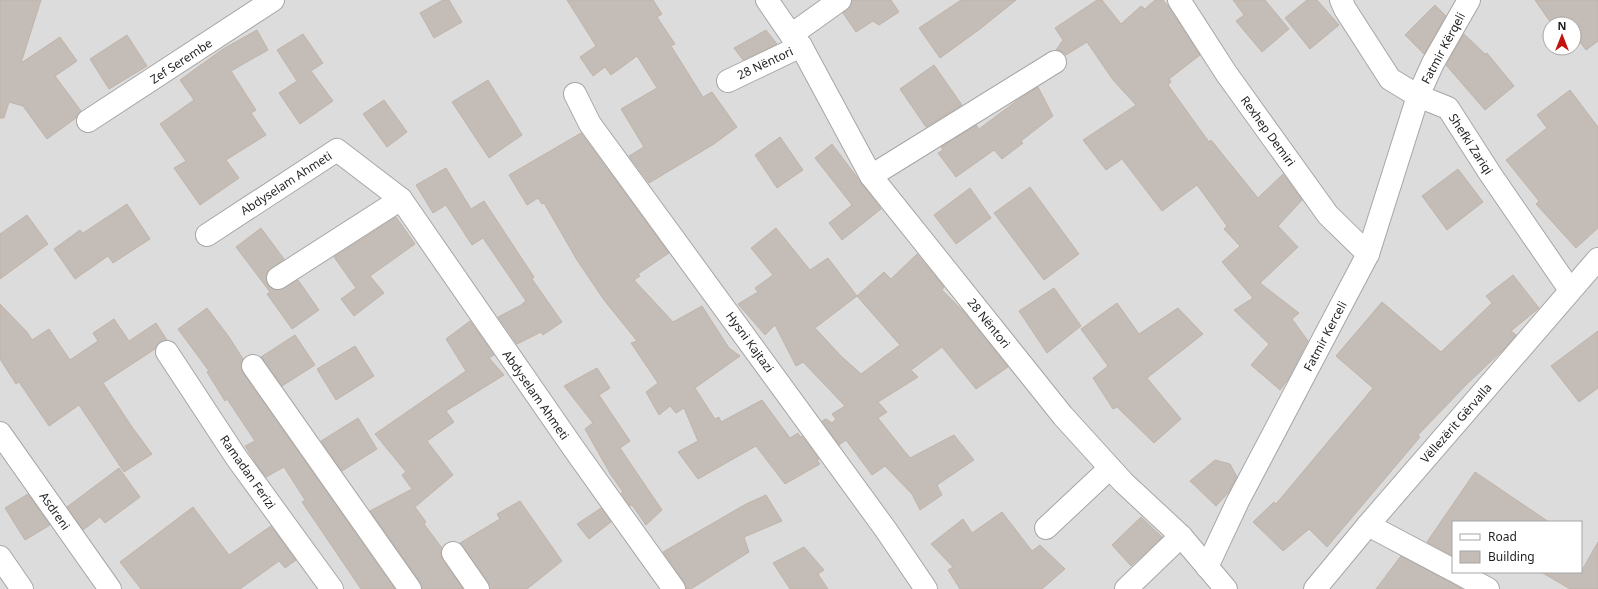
<svg xmlns="http://www.w3.org/2000/svg" width="1598" height="589" viewBox="0 0 1598 589" font-family="'Noto Sans',sans-serif">
<rect width="100%" height="100%" fill="#efede6"/>
<!-- residential -->
<path fill="#dddcdc" fill-rule="evenodd" d="M0,0h1598v589h-1598zM1550,24h24v24h-24zM1453,522h128v50h-128z"/>
<!-- building -->
<g fill="#c4bcb6" stroke="#c0b4a9" fill-rule="evenodd">
<polygon points="0,0 41,0 21,63 60,37 77,61 55,76 81,111 76,118 47,139 23,106 9,102 4,118 0,118"/>
<polygon points="443,0 449,0 462,22 434,38 420,13"/>
<polygon points="567,0 653,0 662,14 657,17 675,44 671,46 703,97 712,92 737,127 714,144 649,183 629,156 644,147 621,109 657,88 637,56 611,75 605,67 593,76 580,57 596,46"/>
<polygon points="852,0 891,0 899,12 879,25 873,21 856,32 843,13 851,6"/>
<polygon points="961,0 1016,0 980,29 940,58 919,28"/>
<polygon points="1097,0 1102,0 1121,24 1141,6 1145,9 1155,0 1163,0 1168,6 1200,55 1169,79 1171,82 1168,85 1209,142 1211,140 1258,198 1283,174 1302,200 1278,226 1298,247 1260,283 1299,313 1292,319 1308,341 1287,381 1280,390 1251,365 1269,344 1234,310 1253,298 1222,262 1240,246 1224,229 1227,226 1197,185 1162,211 1122,159 1106,170 1083,140 1136,105 1113,80 1087,42 1066,55 1061,51 1056,50 1063,40 1055,28"/>
<polygon points="1233,0 1265,0 1289,29 1262,52 1236,21 1244,15"/>
<polygon points="1307,0 1317,0 1339,25 1310,49 1285,18"/>
<polygon points="1535,0 1598,0 1598,41 1586,50 1574,34 1574,24 1567,24 1561,17 1551,23"/>
<polygon points="1435,5 1446,16 1424,54 1405,35"/>
<polygon points="257,30 268,50 231,71 256,110 251,113 266,135 226,160 239,178 200,205 174,168 186,161 160,124 194,100 180,80 223,49"/>
<polygon points="766,30 777,44 743,60 734,48"/>
<polygon points="303,34 323,63 311,71 333,101 300,124 279,93 297,81 277,50"/>
<polygon points="1464,34 1485,54 1487,53 1514,86 1485,110 1446,65"/>
<polygon points="127,35 147,66 109,89 90,59"/>
<polygon points="934,65 962,105 926,127 900,89"/>
<polygon points="488,80 522,135 489,158 452,102"/>
<polygon points="1038,87 1053,116 1021,141 1023,143 1002,159 994,150 956,177 938,153 943,150 941,147 976,125 979,129 1019,99"/>
<polygon points="1570,90 1598,127 1598,228 1576,248 1536,204 1539,201 1506,160 1547,128 1537,115"/>
<polygon points="384,100 407,132 387,147 363,114"/>
<polygon points="581,133 669,253 638,274 640,276 634,280 673,322 702,306 729,348 740,356 695,388 715,419 719,417 721,422 762,400 790,438 798,433 800,437 802,436 819,459 817,460 820,464 785,484 756,446 698,479 678,452 698,441 684,408 676,413 670,406 659,415 646,392 658,383 631,343 637,341 604,300 577,260 544,203 542,204 538,198 527,205 509,175"/>
<polygon points="780,137 803,170 777,188 755,155"/>
<polygon points="832,144 881,209 842,240 829,223 852,205 815,158"/>
<polygon points="446,168 471,209 484,201 534,277 532,279 562,322 543,335 541,332 517,344 498,317 523,304 523,303 526,301 483,238 472,245 446,205 433,213 416,185"/>
<polygon points="1458,169 1483,202 1447,230 1422,196"/>
<polygon points="1030,187 1079,254 1044,280 994,213"/>
<polygon points="970,188 991,218 956,244 934,215"/>
<polygon points="127,204 150,239 113,263 108,256 75,279 54,249 80,230 83,233"/>
<polygon points="27,215 48,244 0,279 0,234"/>
<polygon points="396,217 415,244 370,276 384,293 354,316 341,299 356,288 334,257"/>
<polygon points="261,228 284,259 267,272 266,279 268,285 273,289 279,290 298,280 319,310 292,329 267,294 270,292 236,247"/>
<path d="M776,228l34,42 18,-12 29,38 27,-24 7,7 26,-25 27,33 -2,3 21,21 45,56 -32,22 -34,-42 -31,23 7,7 -40,25 9,10 -9,6 32,40 44,-23 20,25 -37,25 5,10 -22,15 -8,-16 -27,-28 -13,9 -26,-35 -7,5 -17,-24 4,-2 6,4 4,-4 -4,-5 13,-8 -42,-44 -7,4 -21,-41 -10,10 -27,-31 20,-12 -3,-4 18,-13 -22,-27zM857,296l43,49 -39,29 -20,-18 -26,-28z"/>
<polygon points="1513,275 1539,308 1511,331 1516,335 1504,349 1466,385 1418,435 1420,437 1327,547 1309,529 1283,551 1253,522 1274,502 1276,504 1373,388 1336,356 1382,302 1441,352 1492,303 1486,296"/>
<polygon points="1054,288 1081,326 1047,353 1019,311"/>
<polygon points="1117,303 1139,334 1178,308 1203,334 1147,378 1181,419 1154,443 1117,407 1113,409 1093,378 1108,366 1081,329"/>
<polygon points="0,304 27,332 32,340 49,329 70,360 98,341 93,333 114,319 129,341 156,323 167,340 160,342 155,349 103,383 132,427 152,454 124,472 79,405 49,426 19,382 16,384 0,359"/>
<polygon points="207,308 229,337 243,359 241,367 243,373 395,589 361,589 302,502 305,500 284,467 266,477 257,465 245,446 255,441 227,399 225,401 207,372 209,371 178,329"/>
<polygon points="470,321 494,355 489,358 504,375 446,411 454,422 427,441 453,475 415,507 426,522 424,524 442,548 441,554 443,560 463,589 422,589 420,582 370,511 412,489 402,475 406,472 375,434 466,371 446,339"/>
<polygon points="1598,331 1598,388 1579,402 1551,366"/>
<polygon points="295,335 315,365 282,386 261,357"/>
<polygon points="355,346 374,376 336,400 317,369"/>
<polygon points="597,368 610,388 599,395 630,441 620,448 662,510 646,525 632,505 630,506 621,493 623,492 611,475 585,429 593,423 564,386"/>
<polygon points="358,418 377,449 342,471 321,441"/>
<polygon points="1215,460 1230,464 1237,477 1228,493 1216,506 1190,481"/>
<polygon points="119,468 140,497 105,523 100,517 83,530 67,507"/>
<polygon points="1475,472 1549,522 1453,522 1453,556 1427,542"/>
<polygon points="28,494 50,525 25,540 5,508"/>
<polygon points="766,495 782,521 744,537 749,552 691,589 686,589 684,582 663,552 746,504"/>
<polygon points="520,501 562,561 527,589 490,589 488,582 460,543 500,519 497,514"/>
<polygon points="193,507 229,555 271,526 296,560 285,568 279,561 240,589 141,589 120,562"/>
<polygon points="601,508 611,522 589,539 577,524"/>
<polygon points="1002,512 1032,551 1040,545 1065,569 1042,589 960,589 948,570 953,567 931,544 963,519 972,533"/>
<polygon points="1141,517 1162,537 1131,566 1112,545"/>
<polygon points="1598,542 1598,589 1570,589 1541,572 1581,572"/>
<polygon points="804,547 824,570 818,574 828,589 790,589 773,563"/>
<polygon points="1401,556 1450,582 1462,589 1376,589"/>
</g>
<g fill="none" stroke-linecap="round" stroke-linejoin="round">
<defs>
<g id="minor">
<polyline points="1179,0 1226,73 1328,215 1368,254"/>
<polyline points="1341,0 1345,9 1390,79 1418,96 1448,108 1491,175 1570,290"/>
<polyline points="791,35 840,0"/>
<polyline points="728,81 801,46"/>
<polyline points="575,94 590,124 886,530 926,589"/>
<polyline points="88,121 273,0"/>
<polyline points="871,176 1055,62"/>
<polyline points="207,235 337,150 401,199 574,449 674,589"/>
<polyline points="278,278 401,199"/>
<polyline points="167,352 236,457 332,589"/>
<polyline points="253,366 410,589"/>
<polyline points="0,433 110,589"/>
<polyline points="1368,525 1453,570"/>
<polyline points="1046,528 1110,468"/>
<polyline points="453,553 478,589"/>
<polyline points="0,557 22,589"/>
<polyline points="1207,567 1238,501 1368,254 1418,96 1433,63 1469,0"/>
<polyline points="1457,572 1488,589"/>
<polyline points="1126,589 1181,536"/>
</g>
<g id="tertiary">
<polyline points="767,0 791,35 801,46 871,176 1063,416 1123,482 1181,536 1226,589"/>
<polyline points="1315,589 1368,525 1598,259"/>
</g>
</defs>
<!-- minor casing -->
<use href="#minor" stroke="#a6a6a6" stroke-width="24"/>
<!-- tertiary casing -->
<use href="#tertiary" stroke="#a6a6a6" stroke-width="24"/>
<!-- minor -->
<use href="#minor" stroke="#fff" stroke-width="22"/>
<!-- tertiary -->
<use href="#tertiary" stroke="#fff" stroke-width="22"/>
</g>
<g text-anchor="middle" dominant-baseline="central" stroke-width="3.5" stroke-linejoin="round" paint-order="stroke">
<!-- street labels -->
<g font-size="12" fill="#1f1f1f" stroke="#fff">
<text transform="translate(1443 48) rotate(-62)">Fatmir Kërqeli</text>
<text transform="translate(181 61) rotate(-33)">Zef Serembe</text>
<text transform="translate(765 63) rotate(-25)">28 Nëntori</text>
<text transform="translate(1268 131) rotate(54)">Rexhep Demiri</text>
<text transform="translate(1471 144) rotate(57)">Shefki Zariqi</text>
<text transform="translate(286 183) rotate(-33)">Abdyselam Ahmeti</text>
<text transform="translate(989 323) rotate(51)">28 Nëntori</text>
<text transform="translate(1325 336) rotate(-62)">Fatmir Kerceli</text>
<text transform="translate(750 342) rotate(54)">Hysni Kajtazi</text>
<text transform="translate(536 395) rotate(55)">Abdyselam Ahmeti</text>
<text transform="translate(1456 423) rotate(-49)">Vëllezërit Gërvalla</text>
<text transform="translate(248 472) rotate(55)">Ramadan Ferizi</text>
<text transform="translate(55 511) rotate(55)">Asdreni</text>
</g>
</g>
<!-- legend -->
<rect x="1452" y="521" width="130" height="52" fill="#ffffff" stroke="#a5a5a5"/>
<rect x="1460" y="534" width="20" height="6" fill="#ffffff" stroke="#a5a5a5"/>
<text x="1488" y="541" font-size="12" fill="#1f1f1f">Road</text>
<rect x="1460" y="551" width="20" height="12" fill="#c4bcb6" stroke="#a5a5a5"/>
<text x="1488" y="561" font-size="12" fill="#1f1f1f">Building</text>
<!-- north arrow -->
<g transform="translate(1562 36)"><circle r="19" fill="#ffffff" stroke="#a5a5a5"/>
<path d="M0-3L7 15L0 10L-7 15Z" fill="#c3110c"/>
<text y="-6" font-size="11" font-weight="bold" text-anchor="middle" fill="#1f1f1f">N</text>
</g>
</svg>
